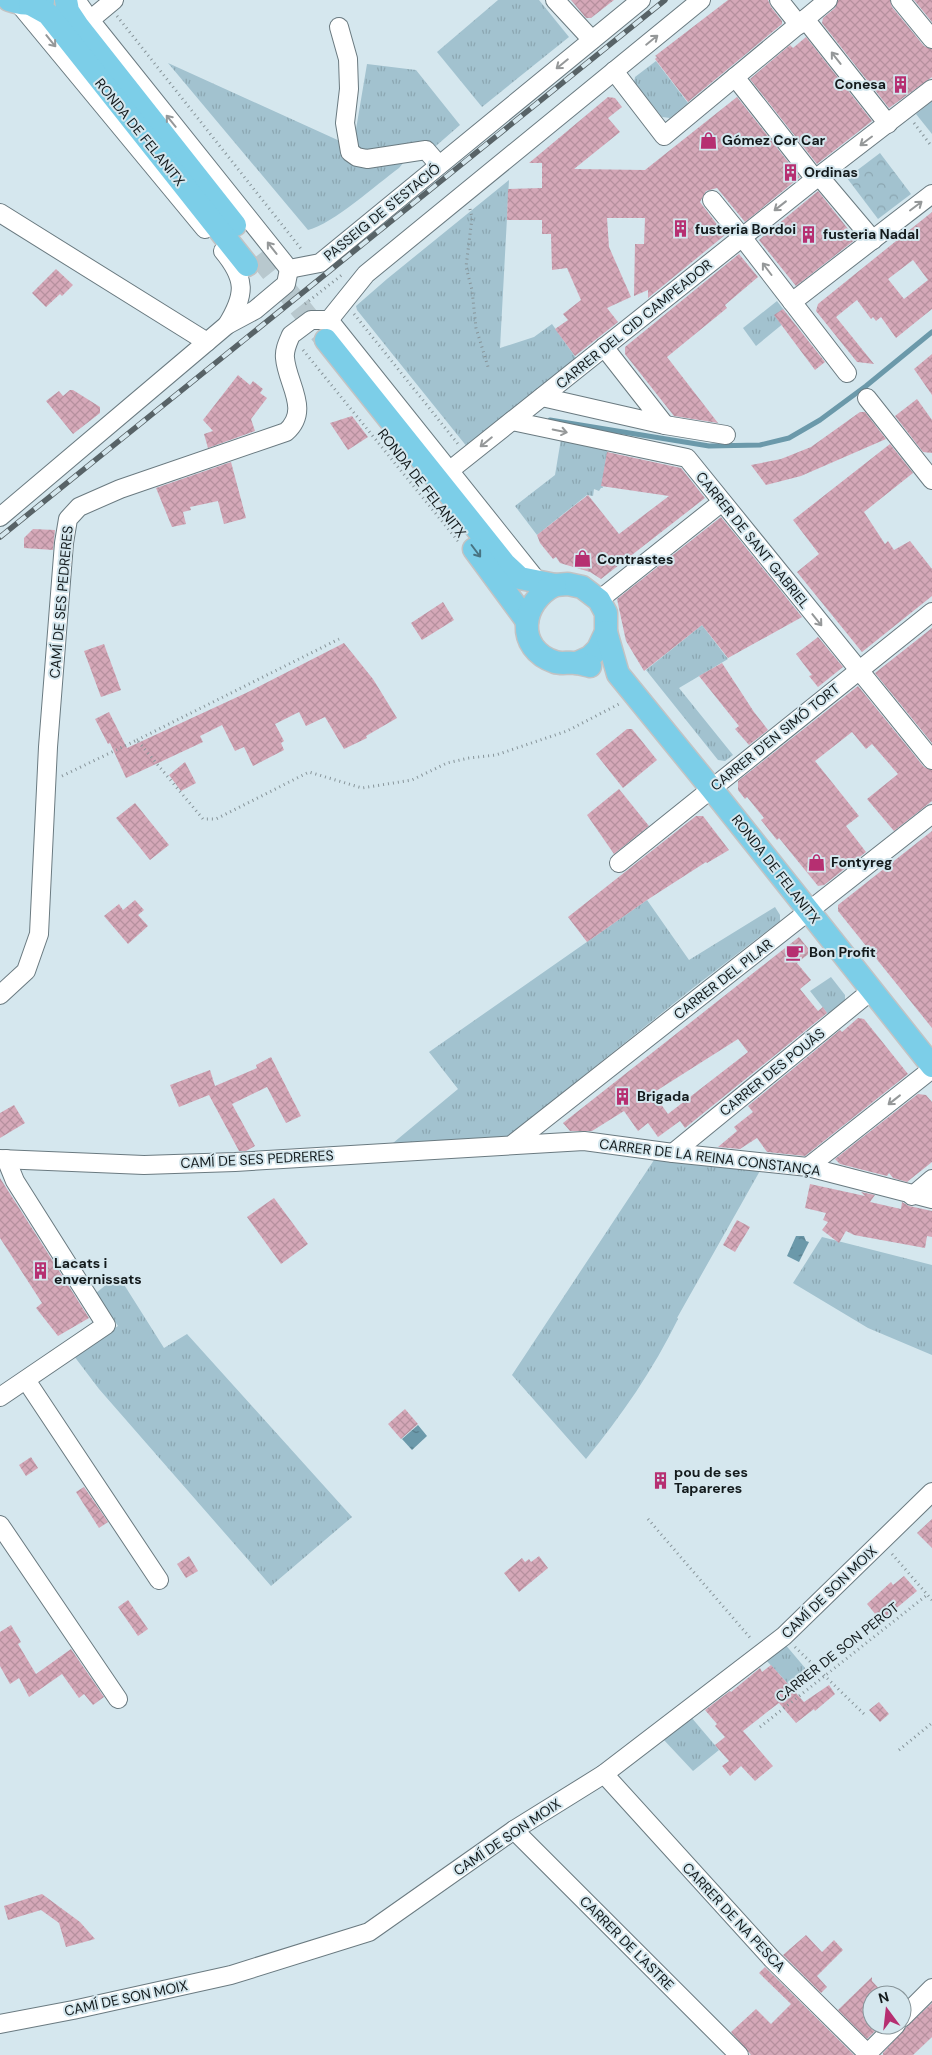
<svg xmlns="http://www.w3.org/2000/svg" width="932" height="2055" viewBox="0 0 932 2055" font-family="'DM Sans',sans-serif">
<defs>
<pattern id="grass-tufts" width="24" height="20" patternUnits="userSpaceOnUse" patternTransform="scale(1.25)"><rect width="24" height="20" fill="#a2c2cf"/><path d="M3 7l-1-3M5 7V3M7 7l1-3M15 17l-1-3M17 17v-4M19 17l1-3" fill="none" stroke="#8ba6b1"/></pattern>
<pattern id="forest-crowns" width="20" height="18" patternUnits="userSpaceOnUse" patternTransform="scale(1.25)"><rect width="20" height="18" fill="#a2c2cf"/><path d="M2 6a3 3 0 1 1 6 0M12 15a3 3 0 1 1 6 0" fill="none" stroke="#8ba6b1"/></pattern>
<pattern id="water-ripples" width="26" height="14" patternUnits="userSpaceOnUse" patternTransform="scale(1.25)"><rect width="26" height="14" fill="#6b99aa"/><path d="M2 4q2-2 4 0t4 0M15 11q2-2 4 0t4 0" fill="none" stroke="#577c8a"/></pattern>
<pattern id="building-cross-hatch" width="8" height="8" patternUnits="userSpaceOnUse" patternTransform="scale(1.25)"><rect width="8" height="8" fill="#d5a8b8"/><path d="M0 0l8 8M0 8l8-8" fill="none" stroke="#b6909e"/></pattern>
</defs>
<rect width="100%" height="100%" fill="#d5e7ee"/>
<!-- grass -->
<g fill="url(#grass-tufts)">
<polygon points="498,0 539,0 569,37 482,107 437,52"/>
<polygon points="656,61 688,103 670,118 662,117 634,82 635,77"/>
<path d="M168,63l185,84 14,-83 49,6 44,55 -39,34 -17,3 -5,6c-22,16 -66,56 -91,62z"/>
<polygon points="509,180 500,348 534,337 552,324 576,358 468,448 357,310 356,306 387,279"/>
<polygon points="777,301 790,318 756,346 743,328"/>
<polygon points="561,439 608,447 602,484 603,488 601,488 599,491 594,489 593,496 587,495 537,535 515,506 555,475"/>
<polygon points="702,625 728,659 679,688 733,755 725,761 718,760 646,670"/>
<polygon points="647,900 689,960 775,907 780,915 780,921 693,988 500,1143 387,1148 458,1089 429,1052"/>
<polygon points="831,977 845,995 845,1001 828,1014 810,991"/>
<path d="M654,1160l107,9 -84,149 1,1c-25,51 -56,96 -92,140l-74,-84z"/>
<polygon points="822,1237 932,1265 932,1355 868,1328 793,1283"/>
<polygon points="118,1275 164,1348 187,1334 352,1517 271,1586 99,1389 74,1356 118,1326 96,1293"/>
<polygon points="784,1643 811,1675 794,1690 764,1658"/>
<polygon points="691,1717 719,1750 693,1771 663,1739"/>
</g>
<!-- forest -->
<polygon fill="url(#forest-crowns)" points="880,153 911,194 878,219 847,178"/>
<!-- pitch -->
<polygon fill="#a2c2cf" points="932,101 932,134 916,114"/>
<!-- water -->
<g fill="url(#water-ripples)">
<polygon points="796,1236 804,1236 806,1241 809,1242 799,1262 787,1256"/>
<polygon points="418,1425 427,1436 412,1450 402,1439"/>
</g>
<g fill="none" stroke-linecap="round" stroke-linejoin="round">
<!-- stream -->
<polyline stroke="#6b99aa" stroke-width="5" points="550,420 709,446 760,445 789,438 820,420 866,386 932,332"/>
</g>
<!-- building -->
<g fill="url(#building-cross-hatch)" fill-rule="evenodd">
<polygon points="571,0 614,0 591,18 586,18"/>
<polygon points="728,0 768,0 771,7 782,21 782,24 688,102 655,59 657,57 655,56"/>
<polygon points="838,0 890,0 892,7 924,46 932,49 932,77 889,108 822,23 823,18 835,8"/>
<polygon points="914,0 932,0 932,22"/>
<polygon points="806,37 872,121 817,164 750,79 790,45 793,48"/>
<polygon points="608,97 615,98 622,107 608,118 620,132 574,169 645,170 737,97 800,177 745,222 717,188 706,191 700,202 725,235 648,298 648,290 634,296 635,244 644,244 645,218 607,218 609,247 631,297 607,308 618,322 575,356 555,329 568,320 563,314 581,300 567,268 552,270 551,234 542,234 542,220 507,220 508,189 542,188 542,163 529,163"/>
<polygon points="818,191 856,239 796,286 759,240"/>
<path d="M932,212v97l-36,29 -15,-21 -5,4 -3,-4 -2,2 -14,-19 -21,17 38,47 -17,-2 -41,-51 2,-7zM913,260l15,20 -24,19 -16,-20z"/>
<polygon points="739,254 758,277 725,305 727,308 667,357 718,423 674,416 625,354 625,347"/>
<polygon points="56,269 73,285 62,296 60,294 46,307 32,293"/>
<polygon points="783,309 825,362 815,370 774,315"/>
<polygon points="932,354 932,395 914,369"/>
<polygon points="238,375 250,385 253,381 263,389 260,393 267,398 251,419 255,431 208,448 204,434 213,431 203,420"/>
<polygon points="70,390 73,390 100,407 100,413 73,434 46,401 59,391 63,396"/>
<polygon points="917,399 932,420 932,453 923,452 895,416"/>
<polygon points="860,412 865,412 886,439 801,476 766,485 751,465 781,459 811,447"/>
<polygon points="352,416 368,437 348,450 330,423"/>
<polygon points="890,444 913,473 864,512 885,544 888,541 894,550 910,541 932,569 932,596 862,652 797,572 819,554 793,520"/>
<polygon points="607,452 681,468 705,498 601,579 590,572 560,563 556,557 553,559 540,543 537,535 588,495 619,534 669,496 601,486"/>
<polygon points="231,462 246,518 224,524 218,501 190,507 191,510 183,512 186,524 172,527 156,488"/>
<polygon points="721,517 802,617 728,658 702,625 644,671 626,641 617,599"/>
<polygon points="33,529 55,530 53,550 24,548 24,538"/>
<polygon points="443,602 454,620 422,640 411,623"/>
<polygon points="932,628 932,743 875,673"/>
<polygon points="818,637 843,667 818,687 809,676 812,675 796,654"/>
<polygon points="344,643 373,679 397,718 366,736 367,738 344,749 325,717 306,726 299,712 275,724 284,741 281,743 284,750 253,766 244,747 235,751 222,725 200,736 203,742 126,778 110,743 108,744 95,719 109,712 127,748 246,693"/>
<polygon points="104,644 121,690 101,697 84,651"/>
<polygon points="722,663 754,712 768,730 749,745 735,729 739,726 699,676"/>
<polygon points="858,686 924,767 932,770 932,801 894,831 867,799 898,774 872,744 866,749 852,732 815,761 859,816 846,826 866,852 824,885 818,886 779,838 777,840 761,820 764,818 747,797 745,799 738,790 738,781"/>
<polygon points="627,729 632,729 657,760 623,788 596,754"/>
<polygon points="185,762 196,783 181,791 169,775"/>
<polygon points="619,789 649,826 614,854 587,815"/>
<polygon points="135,803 169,845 150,860 116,818"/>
<polygon points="696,816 703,816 729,850 707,863 706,862 647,900 587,942 568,917"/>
<polygon points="932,831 932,1028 838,911 838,905"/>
<polygon points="135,900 144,910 138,915 148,926 128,944 104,916 119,904 123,910"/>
<path d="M799,937l12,15 -14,11 14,17 -11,9 18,22 5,-4 4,6 -142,115 -5,-7 -22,16 -10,-14 -10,8 -14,-20 -32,20h-22l-7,-8zM738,1039l10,13 -80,62 -15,-21z"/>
<polygon points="858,1018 864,1019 908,1074 805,1156 767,1152 757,1138 740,1149 718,1147 737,1131 734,1127 753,1112 748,1106 840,1030 842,1032"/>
<polygon points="271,1057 301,1116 286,1123 267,1087 232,1104 255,1146 246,1151 239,1151 209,1095 179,1107 170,1085 210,1070 215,1086 257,1068 256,1065"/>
<polygon points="918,1094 926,1095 932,1102 932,1162 907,1182 893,1178 889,1173 887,1176 840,1164 835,1159"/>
<polygon points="14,1105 25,1123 0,1138 0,1113"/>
<polygon points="0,1178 89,1318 58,1336 36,1308 42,1303 0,1238"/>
<polygon points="810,1184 865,1196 861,1192 875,1195 870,1202 901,1209 902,1202 909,1206 932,1211 932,1237 927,1236 925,1248 854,1235 846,1231 839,1243 822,1230 828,1222 823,1220 826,1213 805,1208"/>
<polygon points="274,1198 308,1244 281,1264 247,1217"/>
<polygon points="737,1220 750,1227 735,1252 723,1245"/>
<polygon points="405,1409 418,1424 401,1439 388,1424"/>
<polygon points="31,1457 38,1468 26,1476 19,1465"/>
<polygon points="84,1487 108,1522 99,1528 76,1492"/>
<polygon points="932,1519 932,1548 917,1533"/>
<polygon points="189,1556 198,1571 186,1578 177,1564"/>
<polygon points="539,1556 548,1568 519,1592 504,1573 522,1558 525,1562 529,1559 531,1562"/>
<polygon points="904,1576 917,1591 881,1621 867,1604 891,1582 893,1585"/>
<polygon points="128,1600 148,1629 138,1636 118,1607"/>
<polygon points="11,1625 21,1642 18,1644 36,1674 71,1649 104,1697 93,1705 84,1694 79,1698 62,1674 29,1697 19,1678 10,1684 0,1666 0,1632"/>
<polygon points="771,1665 804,1702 829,1685 835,1694 815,1711 814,1709 796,1723 779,1703 767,1712 743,1731 773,1766 755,1781 741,1766 730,1776 722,1766 729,1761 715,1745 725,1737 715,1726 717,1724 705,1710 730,1691 731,1692 760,1668 762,1672"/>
<polygon points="879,1702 889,1714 880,1722 869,1710"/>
<polygon points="42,1894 80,1922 95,1939 66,1947 59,1923 41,1910 8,1920 4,1906"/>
<polygon points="806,1935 822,1952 834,1940 843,1950 817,1976 827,1987 821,1993 783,1955"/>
<polygon points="765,1967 854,2055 751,2055 731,2032 756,2009 771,2024 791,2004 759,1973"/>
<polygon points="872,1977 872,1981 885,1995 872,1995 872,2025 881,2025 867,2039 838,2010"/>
<polygon points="932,2003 932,2037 913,2055 883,2055 883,2053 906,2027"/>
</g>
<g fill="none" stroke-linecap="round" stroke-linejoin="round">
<!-- major-tunnel -->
<polyline stroke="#b8c8ce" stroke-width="22" stroke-dasharray="22 11" stroke-linecap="butt" points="258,255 326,340"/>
<defs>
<g id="minor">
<polyline points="76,0 90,20 289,269 320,263 641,0"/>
<polyline points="555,0 592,40"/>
<polyline points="779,0 799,25"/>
<polyline points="900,0 932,39"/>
<polyline points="19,4 205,229"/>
<polyline points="805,19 888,124"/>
<polyline points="90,20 114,0"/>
<polyline points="339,27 348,59 349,89 345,123 350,152 357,157 367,159 426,150 439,165"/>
<polyline points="614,71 664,136 828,0"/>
<polyline points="735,77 815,179"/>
<polyline points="819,176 873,240"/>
<polyline points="712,200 742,237 847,373"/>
<polyline points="0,213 207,342"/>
<path d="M223,251c23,28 23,43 4,74"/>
<polyline points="792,302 932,194"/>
<polyline points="329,320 366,274 701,0"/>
<polyline points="329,320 539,583"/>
<polyline points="542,397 665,425 604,347"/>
<polyline points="867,398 932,480"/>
<polyline points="512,421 687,458 932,760"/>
<polyline points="665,425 726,435"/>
<polyline points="449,471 819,176 932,89"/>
<polyline points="0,517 227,325 255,310 286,284 289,269"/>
<polyline points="599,600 722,502"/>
<polyline points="619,863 932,612"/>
<path d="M0,995l26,-24 13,-37 9,-187 16,-204 4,-24 11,-12 41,-18 166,-57c25,-22 1,-48 -1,-74 -1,-8 3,-16 6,-23l20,-15h18"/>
<polyline points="514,1143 932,814"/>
<polyline points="673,1153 871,991"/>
<polyline points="0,1159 144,1165 235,1162 584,1141 673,1153 808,1167 932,1199"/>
<polyline points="808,1167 932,1069"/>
<polyline points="912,1196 932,1179"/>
<polyline points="26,1380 159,1580"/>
<polyline points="0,1397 106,1325 15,1181 6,1159"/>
<polyline points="0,1525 118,1699"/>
<polyline points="604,1774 772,1959 869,2055"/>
<polyline points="514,1830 739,2055"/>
<polyline points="902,2018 932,1988"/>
<polyline points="0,2024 73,2010 231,1975 369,1932 514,1830 604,1774 784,1636 932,1492"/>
<polyline points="866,2055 896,2025"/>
</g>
<g id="major">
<path d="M9,0c12,4 21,5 34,1"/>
<polyline points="66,0 68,11 78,26 235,225"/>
<polyline points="30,4 48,14 247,265"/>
<polyline points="326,340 505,564 520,578 555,585 568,584 582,587 599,600 606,613 606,632 598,649 590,657 577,663"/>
<polyline points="474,549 527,621"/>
<path d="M555,585c-35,17 -40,64 0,77 6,2 14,0 20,1 5,0 10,2 15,3"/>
<polyline points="606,632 618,674 711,788 932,1066"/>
</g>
</defs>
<!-- minor casing -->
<use href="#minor" stroke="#6a7a80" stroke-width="20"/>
<!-- major casing -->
<use href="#major" stroke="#c2c3c4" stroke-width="25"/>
<!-- path -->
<g stroke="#879499" stroke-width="3" stroke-dasharray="1 4" stroke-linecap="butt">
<polyline points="117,16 302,250"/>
<polyline points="914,123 932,147"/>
<polyline points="470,209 472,218 466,267 472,290 476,328 489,370"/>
<polyline points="305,304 343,274"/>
<polyline points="354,314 458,444"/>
<polyline points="303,350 458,541"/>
<polyline points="137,740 339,639"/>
<polyline points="62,776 137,740 203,819 216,819 309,772 362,788 412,780 447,763 469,758 496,755 567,731 619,704"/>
<polyline points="648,1519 752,1640"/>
<polyline points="892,1554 932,1600"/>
<polyline points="795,1647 864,1714"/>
<polyline points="760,1727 927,1595"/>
<polyline points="899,1750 932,1723"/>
</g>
<!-- minor -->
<use href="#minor" stroke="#fff" stroke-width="18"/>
<!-- major -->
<use href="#major" stroke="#7ccee8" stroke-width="22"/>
<defs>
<polyline id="rail" points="0,537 665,0"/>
</defs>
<!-- rail casing -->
<use href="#rail" stroke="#586367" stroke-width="5.5"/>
<!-- rail -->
<use href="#rail" stroke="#d5e7ee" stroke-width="4" stroke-dasharray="11" stroke-linecap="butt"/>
</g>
<!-- one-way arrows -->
<defs><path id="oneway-shaft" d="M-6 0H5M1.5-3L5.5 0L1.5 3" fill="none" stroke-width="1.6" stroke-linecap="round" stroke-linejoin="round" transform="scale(1.25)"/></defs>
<g stroke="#959899">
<use href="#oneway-shaft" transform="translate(652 40) rotate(-39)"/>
<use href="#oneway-shaft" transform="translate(51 41) rotate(51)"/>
<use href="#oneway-shaft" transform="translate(836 58) rotate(-128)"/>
<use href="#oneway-shaft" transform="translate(562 64) rotate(141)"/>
<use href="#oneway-shaft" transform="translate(171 121) rotate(-129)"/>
<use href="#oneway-shaft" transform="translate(866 141) rotate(143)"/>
<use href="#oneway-shaft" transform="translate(780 206) rotate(142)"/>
<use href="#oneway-shaft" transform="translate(916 206) rotate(-37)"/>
<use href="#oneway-shaft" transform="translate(272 248) rotate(-128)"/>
<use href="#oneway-shaft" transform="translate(767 269) rotate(-127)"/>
<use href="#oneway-shaft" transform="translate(560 431) rotate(12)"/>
<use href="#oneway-shaft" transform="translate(486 442) rotate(141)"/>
<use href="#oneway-shaft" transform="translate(817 620) rotate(51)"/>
<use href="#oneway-shaft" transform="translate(894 1100) rotate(142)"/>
</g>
<use stroke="#487482" href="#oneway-shaft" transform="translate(476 551) rotate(53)"/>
<!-- icons -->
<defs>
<symbol id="building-bare" viewBox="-9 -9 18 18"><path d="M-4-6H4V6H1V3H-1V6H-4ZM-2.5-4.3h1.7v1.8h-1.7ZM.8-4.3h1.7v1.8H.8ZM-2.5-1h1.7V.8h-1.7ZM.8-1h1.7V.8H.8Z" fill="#b62f71" stroke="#d5e7ee" stroke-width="2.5" paint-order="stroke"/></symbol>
<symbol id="shop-bare" viewBox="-9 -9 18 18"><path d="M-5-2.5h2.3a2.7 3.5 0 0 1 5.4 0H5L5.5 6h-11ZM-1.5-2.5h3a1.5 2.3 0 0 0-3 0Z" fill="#b62f71" stroke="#d5e7ee" stroke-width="2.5" paint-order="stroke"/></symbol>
<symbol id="cafe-bare" viewBox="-9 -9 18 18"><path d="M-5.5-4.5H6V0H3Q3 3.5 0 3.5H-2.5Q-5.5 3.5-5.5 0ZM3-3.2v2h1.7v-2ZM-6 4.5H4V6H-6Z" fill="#b62f71" stroke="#d5e7ee" stroke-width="2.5" paint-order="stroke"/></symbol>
</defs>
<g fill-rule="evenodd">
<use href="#building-bare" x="888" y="72" width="25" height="25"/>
<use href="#shop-bare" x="696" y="128" width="25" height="25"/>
<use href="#building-bare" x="778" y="160" width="25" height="25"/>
<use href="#building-bare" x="668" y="216" width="25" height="25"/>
<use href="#building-bare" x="796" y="222" width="25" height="25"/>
<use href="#shop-bare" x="570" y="546" width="25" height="25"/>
<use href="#shop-bare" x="804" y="850" width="25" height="25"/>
<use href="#cafe-bare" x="782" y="940" width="25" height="25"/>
<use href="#building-bare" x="610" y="1084" width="25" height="25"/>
<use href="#building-bare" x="28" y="1258" width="25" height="25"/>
<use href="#building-bare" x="648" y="1468" width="25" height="25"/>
</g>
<g text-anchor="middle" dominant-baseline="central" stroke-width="4" stroke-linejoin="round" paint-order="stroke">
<!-- poi labels -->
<g font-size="14" font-weight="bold" fill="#131a1c" stroke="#d5e7ee" text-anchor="start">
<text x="886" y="84" text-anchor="end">Conesa</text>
<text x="722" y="140">Gómez Cor Car</text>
<text x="804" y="172">Ordinas</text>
<text x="695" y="229">fusteria Bordoi</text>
<text x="823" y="234">fusteria Nadal</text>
<text x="597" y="559">Contrastes</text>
<text x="831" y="862">Fontyreg</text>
<text x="809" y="952">Bon Profit</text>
<text x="637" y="1096">Brigada</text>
<text x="54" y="1263">Lacats i<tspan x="54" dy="16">envernissats</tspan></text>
<text x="674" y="1472">pou de ses<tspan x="674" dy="16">Tapareres</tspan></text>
</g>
<!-- street labels -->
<g font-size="14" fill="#131a1c" stroke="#d5e7ee">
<text transform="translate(140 132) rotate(51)">RONDA DE FELANITX</text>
<text transform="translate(382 212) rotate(-39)">PASSEIG DE S'ESTACIÓ</text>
<text transform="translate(634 324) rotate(-39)">CARRER DEL CID CAMPEADOR</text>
<text transform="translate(422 483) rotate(52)">RONDA DE FELANITX</text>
<text transform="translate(753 540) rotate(51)">CARRER DE SANT GABRIEL</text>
<text transform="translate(61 602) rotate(-85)">CAMÍ DE SES PEDRERES</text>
<text transform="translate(775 737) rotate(-39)">CARRER D'EN SIMÓ TORT</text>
<text transform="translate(776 869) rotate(52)">RONDA DE FELANITX</text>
<text transform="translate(723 979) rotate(-38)">CARRER DEL PILAR</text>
<text transform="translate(772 1072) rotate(-39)">CARRER DES POUÀS</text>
<text transform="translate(710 1157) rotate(7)">CARRER DE LA REINA CONSTANÇA</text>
<text transform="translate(257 1159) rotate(-3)">CAMÍ DE SES PEDRERES</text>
<text transform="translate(829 1592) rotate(-44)">CAMÍ DE SON MOIX</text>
<text transform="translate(837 1652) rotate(-38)">CARRER DE SON PEROT</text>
<text transform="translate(507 1837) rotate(-34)">CAMÍ DE SON MOIX</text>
<text transform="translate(734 1917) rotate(47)">CARRER DE NA PESCA</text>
<text transform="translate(627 1943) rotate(45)">CARRER DE L'ASTRE</text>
<text transform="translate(126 1998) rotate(-12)">CAMÍ DE SON MOIX</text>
</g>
</g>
<!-- north arrow -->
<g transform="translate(887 2010) rotate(345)"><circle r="24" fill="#d5e7ee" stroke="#87959a"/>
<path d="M0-4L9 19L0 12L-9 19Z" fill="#b62f71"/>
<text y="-8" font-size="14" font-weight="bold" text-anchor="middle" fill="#131a1c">N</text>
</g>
</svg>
